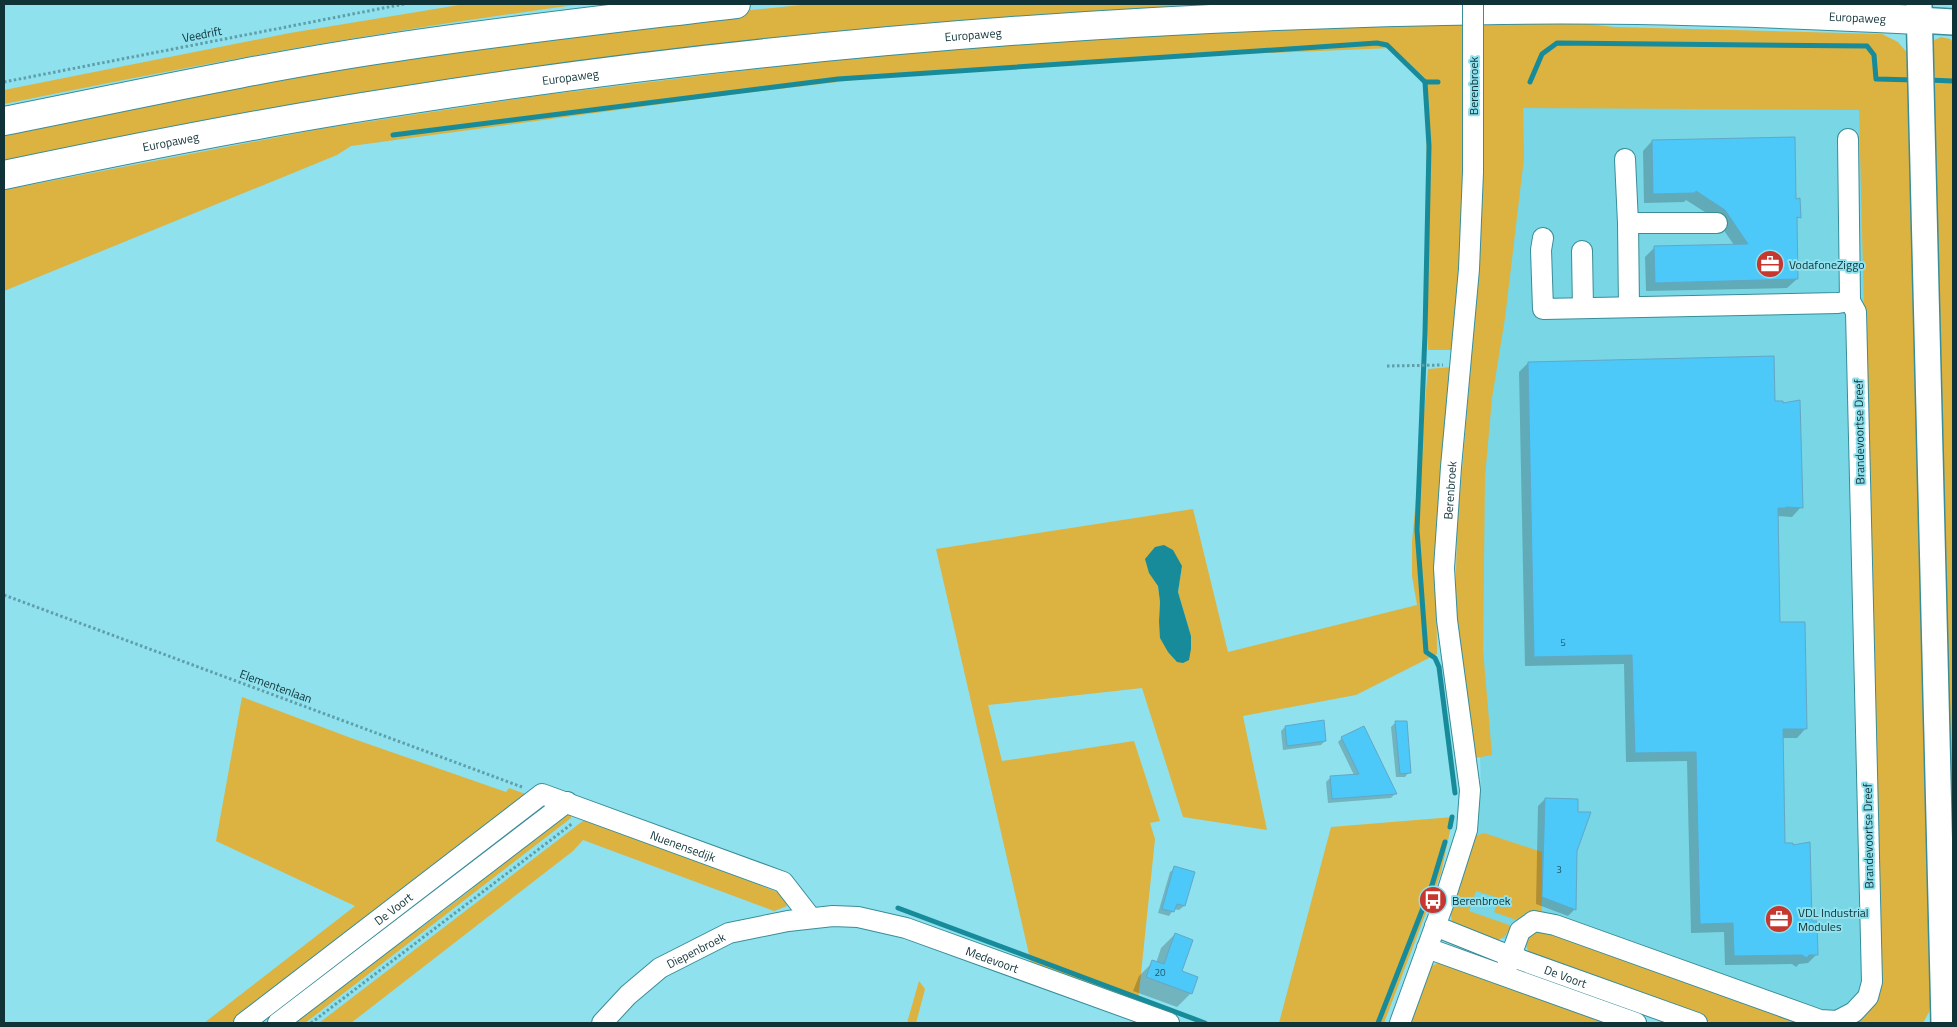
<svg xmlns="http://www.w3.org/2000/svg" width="1957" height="1027" viewBox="0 0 1957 1027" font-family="'Titillium Web',sans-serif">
<rect width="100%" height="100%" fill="#8fe1ee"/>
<!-- built -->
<polygon fill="#78d6e5" points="1893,89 1902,1023 1749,1023 1454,922 1474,837 1481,791 1480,751 1465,634 1513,99"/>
<!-- green -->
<g fill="#dcb241" fill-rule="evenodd">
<path d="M465,4h118c-195,26 -387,60 -579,100v-14l286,-57z"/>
<polygon points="812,4 1346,4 1013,21 4,164 4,130 320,70 672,18"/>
<polygon points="1533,18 1615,27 1882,34 1898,42 1909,55 1934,992 1929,1012 1923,1023 1842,1023 1865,1010 1864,309 1859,110 1523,108 1524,158 1505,318 1492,398 1485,477 1483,650 1492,755 1475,758 1455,620 1457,529 1476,305 1482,116 1482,19"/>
<polygon points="1463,19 1463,217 1453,350 1428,350 1426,84 1417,71 1393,48 1242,54 871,78 736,94 351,146 337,155 4,291 4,190 320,129 536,96 797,64 884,49"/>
<polygon points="1941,37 1950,39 1953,42 1953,1023 1930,42"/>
<path d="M1452,367l-16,199 1,88 -81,41 -113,21 24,114 -84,-13 -41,-129 -154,17 14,56 132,-20 26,80 -10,2 5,16 -17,163 -107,-39 -95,-414 257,-40 35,143 189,-47 -5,-29v-34l16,-173zM1182,566l-4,26 13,44v13l-32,-28 1,-19 -2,-16z"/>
<polygon points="242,697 351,738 506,792 509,788 534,797 484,834 431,866 384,902 355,933 238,1023 204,1023 355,906 216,841"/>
<polygon points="571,812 571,818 305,1023 285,1023 371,957 422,927 472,889 502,856 552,819"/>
<polygon points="588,817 782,894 787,906 774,911 583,840 573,851 351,1023 319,1023"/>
<polygon points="1453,817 1441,873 1384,1023 1279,1023 1331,827"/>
<polygon points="1484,833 1542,852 1542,911 1529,911 1516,920 1494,912 1499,898 1476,891 1469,911 1512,926 1505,936 1495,942 1452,923 1450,907 1475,836"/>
<path d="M1543,930l273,93h-102l-180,-65c-13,-12 -9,-26 9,-28z"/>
<polygon points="1441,961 1627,1023 1407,1023 1427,969"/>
<polygon points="919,981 925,989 916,1023 907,1023"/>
</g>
<!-- water -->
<polygon fill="#178b9a" points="1164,545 1173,550 1182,566 1178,592 1191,636 1191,649 1189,660 1183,663 1177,662 1168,652 1160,638 1159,621 1160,602 1158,586 1149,573 1145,559 1155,547"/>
<!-- shadow -->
<g fill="#0003">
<polygon points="1652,141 1795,200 1799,217 1795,221 1797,279 1787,288 1646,291 1645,257 1655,247 1734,245 1716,219 1686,200 1684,202 1644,203 1643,151"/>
<polygon points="1528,363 1774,402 1801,507 1792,517 1777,516 1779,623 1806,728 1797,738 1782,738 1784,844 1811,922 1817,954 1808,963 1799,964 1796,967 1792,964 1725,965 1724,932 1691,933 1687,761 1626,762 1624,664 1525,666 1519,372"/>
<polygon points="1395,723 1409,772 1405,777 1396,777 1391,727"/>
<polygon points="1285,727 1325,741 1321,745 1283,750 1281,731"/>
<polygon points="1342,738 1395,794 1391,798 1328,803 1326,782 1331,777 1354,775 1338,742"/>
<polygon points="1545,799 1576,851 1575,909 1568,916 1536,904 1538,806"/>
<polygon points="1175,868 1193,873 1184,906 1179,910 1174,909 1169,916 1158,913 1170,872"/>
<polygon points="1175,934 1180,972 1191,993 1177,1007 1133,991 1139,976 1153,962 1156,963 1161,948"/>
</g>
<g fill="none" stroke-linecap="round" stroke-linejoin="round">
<!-- stream -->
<g stroke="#178b9a" stroke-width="5">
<polyline points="1928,80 1953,81"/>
<polyline points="1438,82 1425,82 1429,146 1425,334 1417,530 1426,652 1435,658 1439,667 1455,793"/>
<polyline points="1530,82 1542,54 1557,43 1867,46 1874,55 1876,79 1915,80"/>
<polyline points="393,135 838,79 1377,43 1387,45 1425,82"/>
<polyline points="1450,827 1452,817"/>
<polyline points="898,908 1205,1023"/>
<polyline points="1378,1023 1432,885 1445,842"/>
</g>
</g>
<!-- building -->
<g fill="#4cc8f9" stroke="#63a7c5">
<polygon points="1795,137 1796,199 1800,198 1801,218 1797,217 1798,279 1655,283 1654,246 1748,244 1725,210 1696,191 1695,193 1653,194 1652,140"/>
<polygon points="1774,356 1775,401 1783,401 1783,403 1800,400 1803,508 1786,507 1786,508 1778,508 1780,622 1805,622 1807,729 1783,729 1785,843 1793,843 1793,845 1810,842 1812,921 1817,921 1818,955 1809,955 1807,958 1802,955 1734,956 1733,923 1700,924 1696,752 1635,753 1632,655 1534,657 1528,362"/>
<polygon points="1324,720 1326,741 1287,746 1285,726"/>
<polygon points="1395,721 1407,721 1411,773 1400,774"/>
<polygon points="1364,726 1397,794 1332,799 1330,776 1359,774 1341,737"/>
<polygon points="1545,798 1578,799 1578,812 1591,812 1577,851 1576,910 1542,897"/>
<polygon points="1174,866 1195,872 1185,906 1177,904 1174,912 1162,909"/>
<polygon points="1175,933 1193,940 1182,971 1198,977 1192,994 1146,977 1152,960 1164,964"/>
</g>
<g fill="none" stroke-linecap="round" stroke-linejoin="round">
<defs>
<g id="minor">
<polyline points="1848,139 1850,301"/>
<polyline points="1625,159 1628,223 1629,307"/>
<polyline points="1628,223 1717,223"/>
<polyline points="1582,251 1583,308"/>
<path id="s1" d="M1435,926l75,30 187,67"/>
<polyline points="1427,948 1636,1023"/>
<polyline points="1504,975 1520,931 1534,921 1555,925 1820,1020 1837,1021 1854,1012 1868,997 1872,982 1856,312 1850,301 1838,303 1543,309 1541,250 1543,238"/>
<path id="s2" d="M244,1023l298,-229 241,88 28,36"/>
<polyline points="278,1023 567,802"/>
<path id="s3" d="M602,1023l26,-28 32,-27 69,-35 59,-12 45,-5 25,1 48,11 263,95"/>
<path id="s4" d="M1400,1023l44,-121 23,-72 3,-40 -23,-170 -3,-52 7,-101 18,-198 4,-97v-129"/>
</g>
<g id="major">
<polyline points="1919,4 1944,1023"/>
<polyline points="1918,20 1953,22"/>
</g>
<g id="highway">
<path d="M4,121c126,-25 252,-53 379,-72 117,-18 236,-31 353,-45"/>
<path id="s5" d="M4,175c129,-27 259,-53 390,-73 366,-58 738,-87 1108,-92 139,-2 278,3 416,10"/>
</g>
</defs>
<!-- minor casing -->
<use href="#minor" stroke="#398d99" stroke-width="22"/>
<!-- major casing -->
<use href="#major" stroke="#398d99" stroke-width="28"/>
<!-- highway casing -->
<use href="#highway" stroke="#398d99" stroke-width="30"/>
<!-- path -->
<g stroke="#5f9fa9" stroke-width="3" stroke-dasharray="2.5 2.5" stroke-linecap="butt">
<polyline points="4,82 404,4"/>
<polyline points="1387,366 1443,365"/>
<polyline points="4,595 522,787"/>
<polyline points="311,1023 573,823"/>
</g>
<!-- minor -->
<use href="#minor" stroke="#fff" stroke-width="20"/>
<!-- major -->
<use href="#major" stroke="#fff" stroke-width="25"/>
<!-- highway -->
<use href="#highway" stroke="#fff" stroke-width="28"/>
<defs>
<polyline id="minor-bridge" points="1473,4 1473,43"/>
</defs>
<!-- minor-bridge casing -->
<use href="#minor-bridge" stroke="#398d99" stroke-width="22" stroke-linecap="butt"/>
<!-- minor-bridge -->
<use href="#minor-bridge" stroke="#fff" stroke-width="20"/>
</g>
<!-- icons -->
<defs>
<symbol id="office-disc" viewBox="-11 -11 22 22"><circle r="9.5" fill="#c5372f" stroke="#8fe1ee"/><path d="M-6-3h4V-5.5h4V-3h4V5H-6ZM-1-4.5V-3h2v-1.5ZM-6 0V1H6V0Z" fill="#fff"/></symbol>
<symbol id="bus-disc" viewBox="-11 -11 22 22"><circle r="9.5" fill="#c5372f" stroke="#8fe1ee"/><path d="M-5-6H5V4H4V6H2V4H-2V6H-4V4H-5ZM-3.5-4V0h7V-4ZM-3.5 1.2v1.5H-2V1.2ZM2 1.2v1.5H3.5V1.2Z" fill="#fff"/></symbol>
</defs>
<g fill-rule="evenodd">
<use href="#office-disc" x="1754" y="248" width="32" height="32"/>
<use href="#bus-disc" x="1417" y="884" width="32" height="32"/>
<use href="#office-disc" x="1763" y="903" width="32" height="32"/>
</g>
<g text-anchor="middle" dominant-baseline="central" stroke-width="4" stroke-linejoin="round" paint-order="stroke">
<!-- number labels -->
<g font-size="10" fill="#1f5868">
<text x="1563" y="642">5</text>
<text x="1559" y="869">3</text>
<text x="1160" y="972">20</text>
</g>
<!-- street labels -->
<g font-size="12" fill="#103338" stroke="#8fe1ee">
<text stroke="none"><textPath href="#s5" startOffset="1865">Europaweg</textPath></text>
<text transform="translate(202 34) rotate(-11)">Veedrift</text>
<text stroke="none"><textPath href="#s5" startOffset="980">Europaweg</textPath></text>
<text stroke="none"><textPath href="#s5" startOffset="575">Europaweg</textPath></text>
<text transform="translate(1473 86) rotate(-90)">Berenbroek</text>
<text stroke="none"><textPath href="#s5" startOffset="170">Europaweg</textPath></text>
<text transform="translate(1859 432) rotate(-91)">Brandevoortse Dreef</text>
<text stroke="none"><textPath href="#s4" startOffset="546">Berenbroek</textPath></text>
<text transform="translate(276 686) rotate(20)">Elementenlaan</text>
<text transform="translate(1868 836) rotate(-91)">Brandevoortse Dreef</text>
<text stroke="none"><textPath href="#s2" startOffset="526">Nuenensedijk</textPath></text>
<text stroke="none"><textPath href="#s2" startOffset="188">De Voort</textPath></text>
<text stroke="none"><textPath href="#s3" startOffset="120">Diepenbroek</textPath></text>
<text stroke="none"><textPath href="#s3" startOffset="429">Medevoort</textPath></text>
<text stroke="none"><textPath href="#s1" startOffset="140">De Voort</textPath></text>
</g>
<!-- poi labels -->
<g font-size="12" fill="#103338" stroke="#8fe1ee" text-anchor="start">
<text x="1789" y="264">VodafoneZiggo</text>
<text x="1452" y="900">Berenbroek</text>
<text x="1798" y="912">VDL Industrial<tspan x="1798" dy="14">Modules</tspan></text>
</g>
</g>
<!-- border -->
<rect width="1957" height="1027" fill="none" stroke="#103338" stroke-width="10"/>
</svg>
